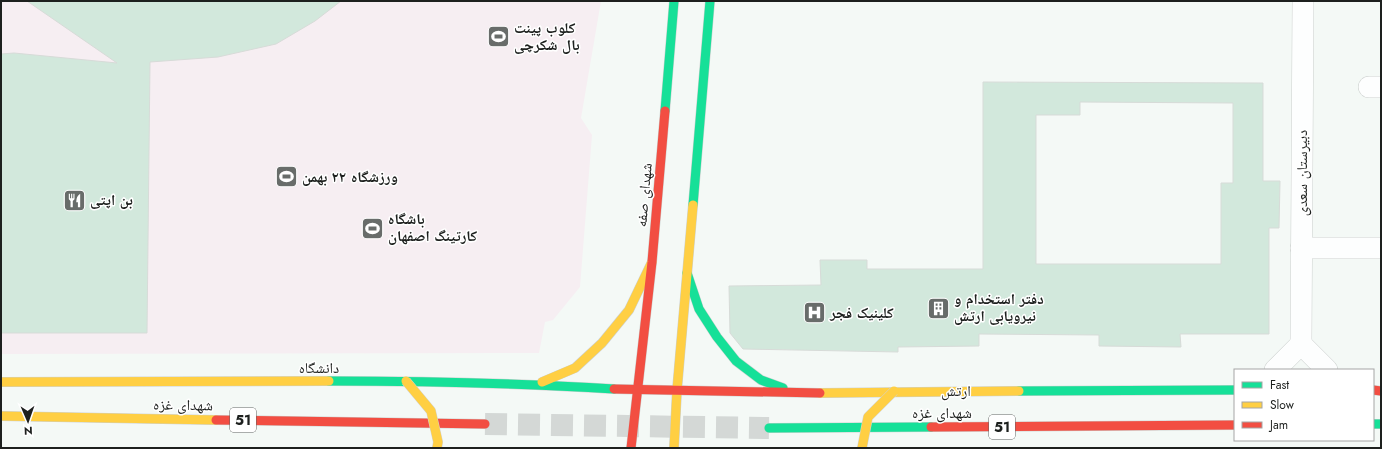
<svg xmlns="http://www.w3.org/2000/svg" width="1382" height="449" viewBox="0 0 1382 449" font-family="Jost,'Noto Naskh Arabic',sans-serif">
<rect width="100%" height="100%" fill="#f4f9f6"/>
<!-- green -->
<polygon fill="#f6eef2" points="1,1 601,1 581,118 592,135 580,287 553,320 545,322 539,353 1,354"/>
<!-- building -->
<g fill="#d2e8dc" stroke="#d7dbd8" fill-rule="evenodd">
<polygon points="27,1 341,1 315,21 276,44 218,57 150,62 147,333 1,333 1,54 14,53 117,63"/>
<path d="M983,82l280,1v98h17l-1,47h-10v106h-89l1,13 -82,-1v-11l-120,-1v12l-81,1v5l-155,-3 -13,-16 -1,-47 92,-1 -1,-25h47v9h116zM1080,102l153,1v80h-12v81h-185v-149h44z"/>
</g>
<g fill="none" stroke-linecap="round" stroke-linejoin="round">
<!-- primary-tunnel -->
<polyline stroke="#d4d8d6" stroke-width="22" stroke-dasharray="22 11" stroke-linecap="butt" points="485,424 769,428"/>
<defs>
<g id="street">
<polyline points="1369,87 1381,87"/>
<polyline points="1301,248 1381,248"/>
<polyline points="1301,344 1303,1"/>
<polyline points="1301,344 1327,370"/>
<polyline points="1275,370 1301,344"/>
</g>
<g id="fast">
<polyline points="665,111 674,1"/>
<polyline points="693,205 710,1"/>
<polyline points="687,273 699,309 717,337 736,361 761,380 783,388"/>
<path d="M329,381c95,0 190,2 285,8"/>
<polyline points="1019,391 1235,390"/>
<polyline points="1373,424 1381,424"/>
<polyline points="769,428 931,427"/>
</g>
<g id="slow">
<polyline points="1,382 329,381"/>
<polyline points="542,382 575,368 602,343 629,310 652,262"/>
<polyline points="820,393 1019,391"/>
<polyline points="1,416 216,420"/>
<polyline points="674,448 677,390 693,205"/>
</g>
<g id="jam">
<polyline points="614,389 820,393"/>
<polyline points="1373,390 1381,391"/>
<polyline points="216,420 485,424"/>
<polyline points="931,427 1235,425"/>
<polyline points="631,448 652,262 665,111"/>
</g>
</defs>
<!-- street casing -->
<use href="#street" stroke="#ccd0ce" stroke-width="22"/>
<!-- fast casing -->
<use href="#fast" stroke="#ccd0ce" stroke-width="10"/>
<!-- slow casing -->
<use href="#slow" stroke="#ccd0ce" stroke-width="10"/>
<!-- jam casing -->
<use href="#jam" stroke="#ccd0ce" stroke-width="10"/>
<!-- street -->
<use href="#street" stroke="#fdfefe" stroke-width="21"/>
<!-- fast -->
<use href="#fast" stroke="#16e098" stroke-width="9"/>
<!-- slow -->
<use href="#slow" stroke="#ffcf43" stroke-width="9"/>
<!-- jam -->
<use href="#jam" stroke="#f24e42" stroke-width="9"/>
<defs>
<g id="slow-bridge">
<polyline points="406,381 431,411 438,442 437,448"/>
<polyline points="862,448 868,417 894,391"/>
</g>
</defs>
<!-- slow-bridge casing -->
<use href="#slow-bridge" stroke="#d2d4d3" stroke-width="10" stroke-linecap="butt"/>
<!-- slow-bridge -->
<use href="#slow-bridge" stroke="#ffcf43" stroke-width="9"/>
</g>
<!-- icons -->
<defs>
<symbol id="stadium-square" viewBox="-11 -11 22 22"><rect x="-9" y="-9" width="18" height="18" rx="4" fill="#686c6a" stroke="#fff"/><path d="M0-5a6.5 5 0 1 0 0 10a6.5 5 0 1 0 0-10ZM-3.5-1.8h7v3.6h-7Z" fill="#fff"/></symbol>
<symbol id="restaurant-square" viewBox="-11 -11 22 22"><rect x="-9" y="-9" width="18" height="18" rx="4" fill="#686c6a" stroke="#fff"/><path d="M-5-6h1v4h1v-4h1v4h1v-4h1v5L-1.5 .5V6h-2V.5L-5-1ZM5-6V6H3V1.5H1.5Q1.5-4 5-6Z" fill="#fff"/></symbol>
<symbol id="building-square" viewBox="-11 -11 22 22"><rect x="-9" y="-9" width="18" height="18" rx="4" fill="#686c6a" stroke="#fff"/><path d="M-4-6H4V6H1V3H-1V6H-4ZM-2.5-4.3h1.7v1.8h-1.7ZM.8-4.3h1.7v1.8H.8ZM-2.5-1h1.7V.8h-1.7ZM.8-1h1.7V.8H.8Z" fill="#fff"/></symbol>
<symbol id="hospital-square" viewBox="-11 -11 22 22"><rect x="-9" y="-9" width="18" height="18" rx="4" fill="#686c6a" stroke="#fff"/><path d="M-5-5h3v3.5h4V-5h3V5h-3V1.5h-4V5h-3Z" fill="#fff"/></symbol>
</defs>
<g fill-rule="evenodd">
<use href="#stadium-square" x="486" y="24" width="25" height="25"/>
<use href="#stadium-square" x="274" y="164" width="25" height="25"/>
<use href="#restaurant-square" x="62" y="188" width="25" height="25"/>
<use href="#stadium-square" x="360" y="216" width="25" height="25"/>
<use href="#building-square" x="926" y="296" width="25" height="25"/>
<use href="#hospital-square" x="802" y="300" width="25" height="25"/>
</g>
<g text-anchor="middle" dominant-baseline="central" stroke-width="3" stroke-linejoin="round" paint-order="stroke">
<!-- shield labels -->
<g fill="#fff" stroke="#616362" stroke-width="1">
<rect x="230" y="408" width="26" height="24" rx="3"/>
<rect x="989" y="415" width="26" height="24" rx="3"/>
</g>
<g font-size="14" font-weight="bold" fill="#1d201e">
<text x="243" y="420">51</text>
<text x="1002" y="427">51</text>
</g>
<!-- poi labels -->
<g font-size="15" font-weight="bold" fill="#1d201e" stroke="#fff" text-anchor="start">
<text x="514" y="28">کلوب پینت<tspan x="514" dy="17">بال شکرچی</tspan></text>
<text x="302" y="177">ورزشگاه ۲۲ بهمن</text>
<text x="90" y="200">بن اپتی</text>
<text x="388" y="219">باشگاه<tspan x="388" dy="17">کارتینگ اصفهان</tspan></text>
<text x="954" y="299">دفتر استخدام و<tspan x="954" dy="17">نیرویابی ارتش</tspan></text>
<text x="830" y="313">کلینیک فجر</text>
</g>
<!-- street labels -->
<g font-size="15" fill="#1d201e" stroke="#fff">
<text transform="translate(1302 173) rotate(-90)">دبیرستان سعدی</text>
<text transform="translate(644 195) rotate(-85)">شهدای صفه</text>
<text x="319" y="368">دانشگاه</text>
<text x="956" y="391">ارتش</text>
<text transform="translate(183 405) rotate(1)">شهدای غزه</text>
<text x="942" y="413">شهدای غزه</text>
</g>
</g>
<!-- border -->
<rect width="1382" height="449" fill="none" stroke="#1d201e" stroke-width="4"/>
<!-- legend -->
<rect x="1234" y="369" width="140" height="72" fill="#ffffff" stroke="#a5a6a5"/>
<rect x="1242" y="382" width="20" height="6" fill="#16e098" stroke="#a5a6a5"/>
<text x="1270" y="389" font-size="12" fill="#1d201e">Fast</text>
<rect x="1242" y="402" width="20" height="6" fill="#ffcf43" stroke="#a5a6a5"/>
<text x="1270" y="409" font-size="12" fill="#1d201e">Slow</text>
<rect x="1242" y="422" width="20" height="6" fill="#f24e42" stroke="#a5a6a5"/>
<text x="1270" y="429" font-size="12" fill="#1d201e">Jam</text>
<!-- north arrow -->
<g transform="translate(28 421) rotate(178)" stroke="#ffffff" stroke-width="3" paint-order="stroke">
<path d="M0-3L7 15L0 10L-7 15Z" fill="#1d201e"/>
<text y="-6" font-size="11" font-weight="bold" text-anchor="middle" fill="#1d201e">N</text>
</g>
</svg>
